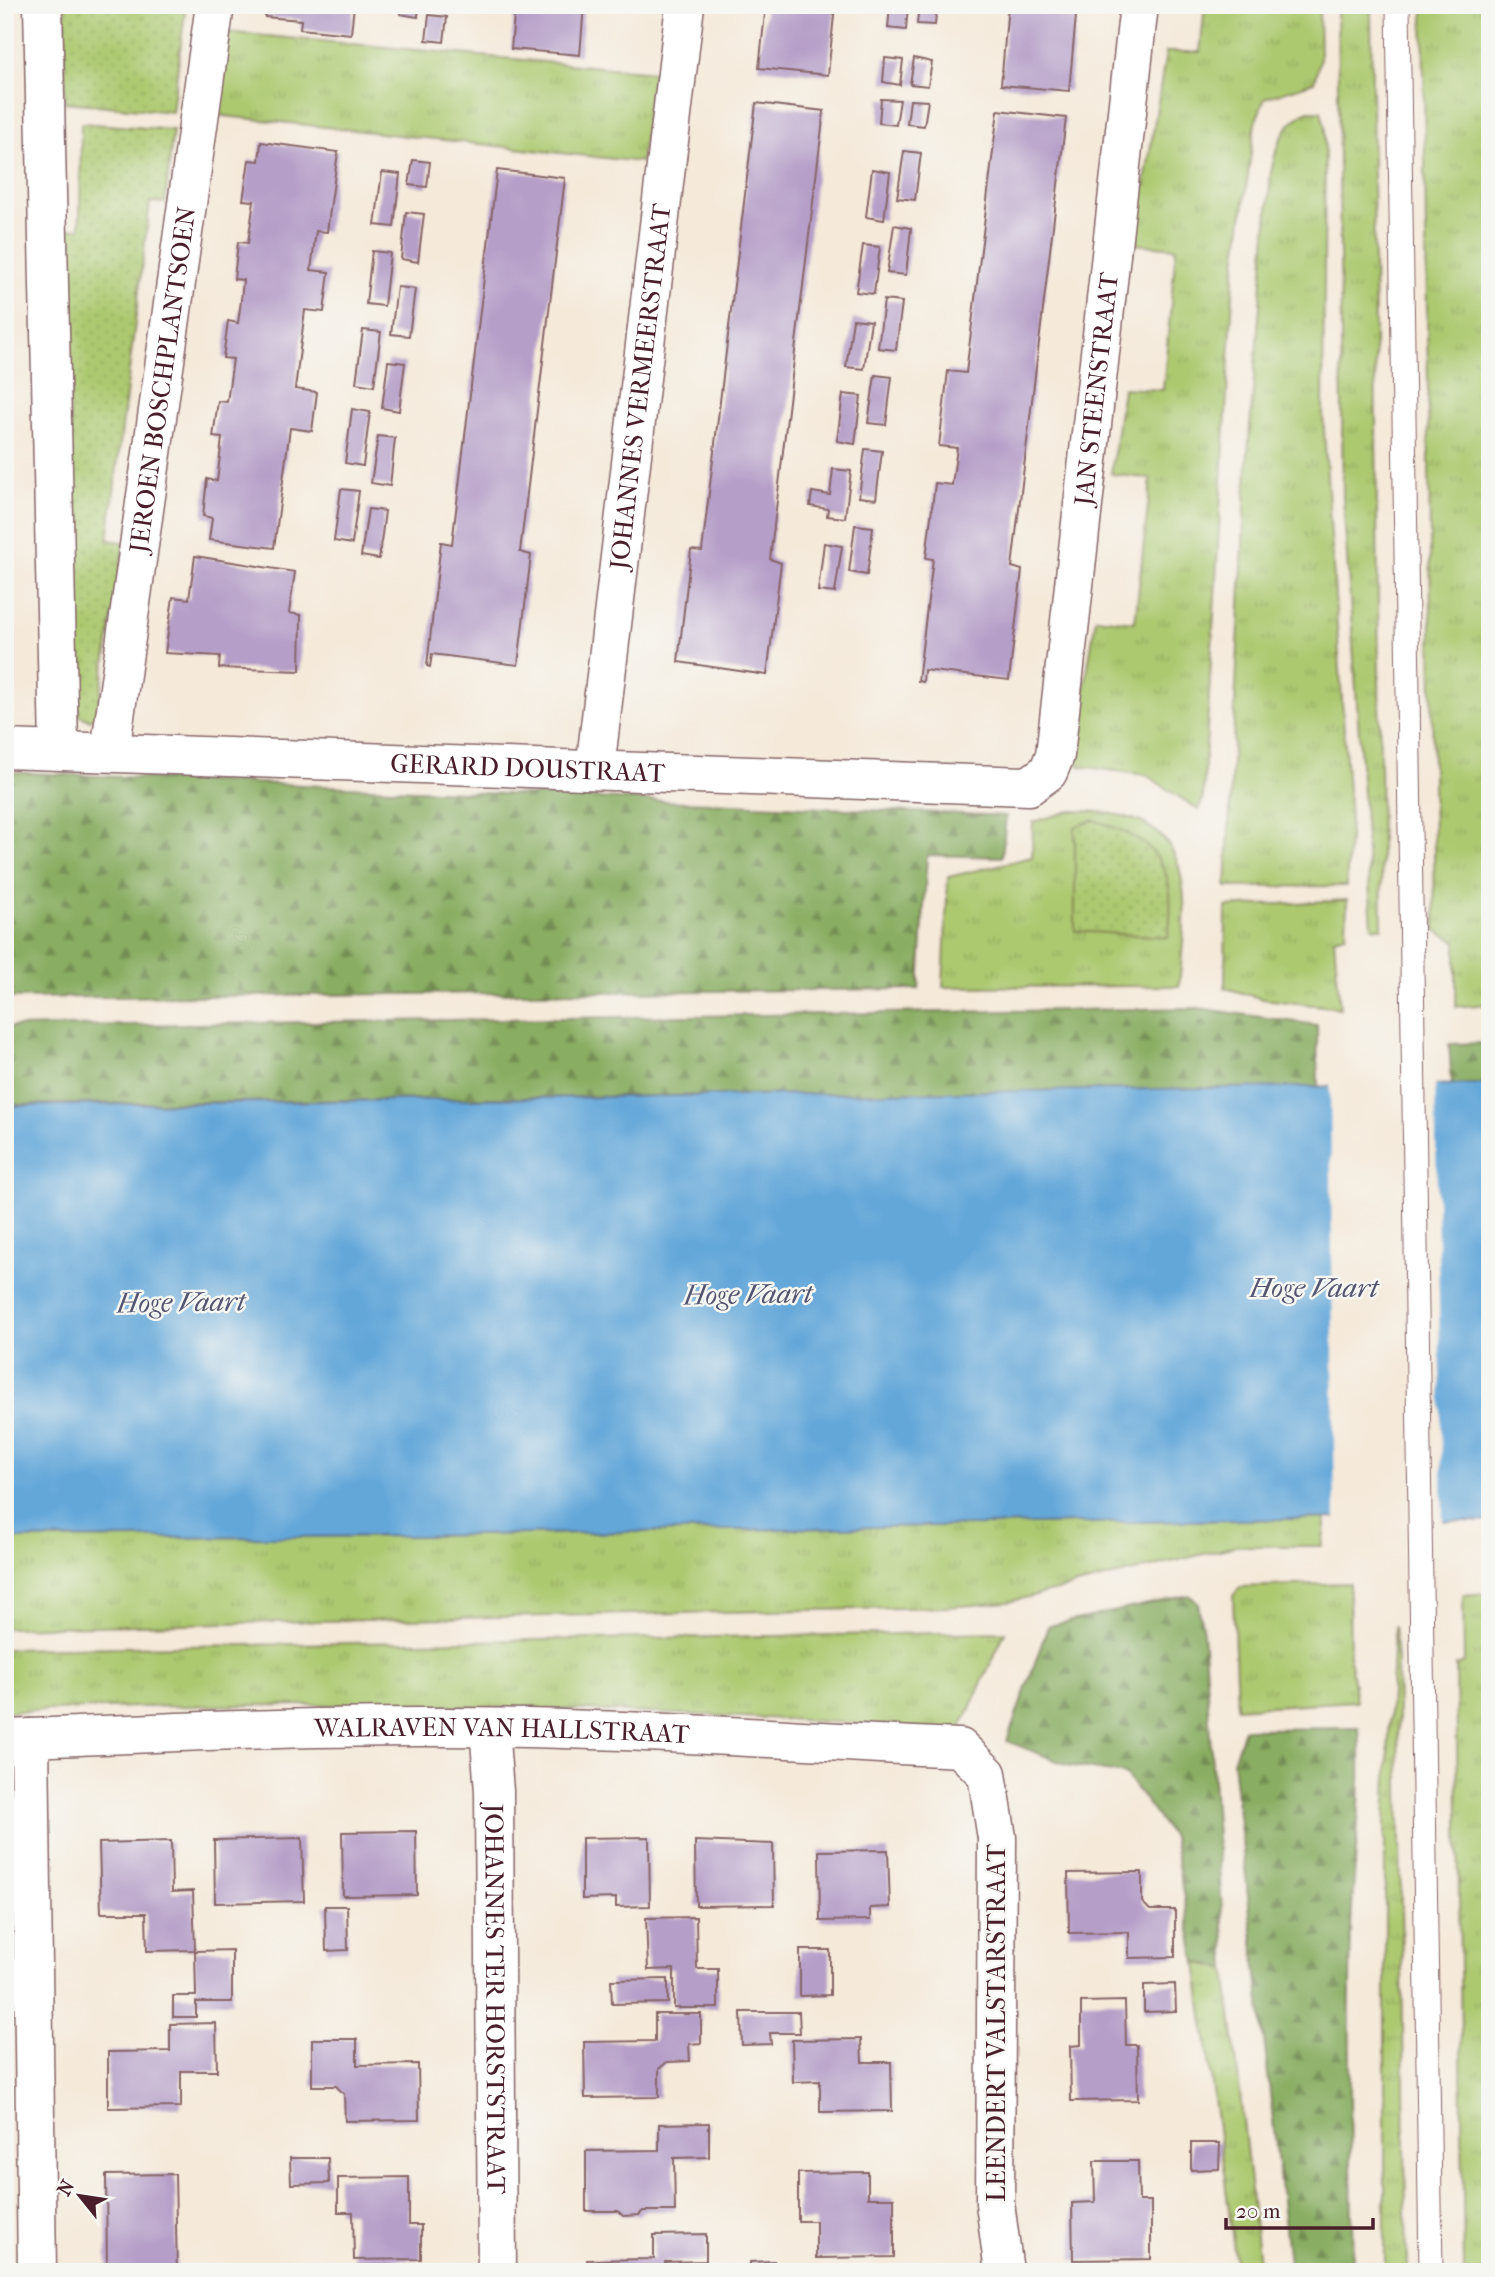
<svg xmlns="http://www.w3.org/2000/svg" width="1495" height="2277" viewBox="0 0 1495 2277" font-family="'IM FELL French Canon',serif">
<defs>
<pattern id="grass-tufts" width="24" height="20" patternUnits="userSpaceOnUse" patternTransform="scale(1.75)"><rect width="24" height="20" fill="#acc970"/><path d="M3 7l-1-3M5 7V3M7 7l1-3M15 17l-1-3M17 17v-4M19 17l1-3" fill="none" stroke="#96ac61"/></pattern>
<pattern id="forest-firs" width="22" height="20" patternUnits="userSpaceOnUse" patternTransform="scale(1.75)"><rect width="22" height="20" fill="#89ad62"/><path d="M5 1l3.5 6h-7zM16 11l3.5 6h-7z" fill="#728c51"/></pattern>
<pattern id="park-dots" width="8" height="8" patternUnits="userSpaceOnUse" patternTransform="scale(1.75)"><rect width="8" height="8" fill="#acc970"/><path d="M2 2h.1M6 6h.1" fill="none" stroke="#96ac61" stroke-width="1.8" stroke-linecap="round"/></pattern>
</defs>
<rect width="100%" height="100%" fill="#f6f6f2"/>
<filter id="ink" filterUnits="userSpaceOnUse"><feTurbulence type="fractalNoise" baseFrequency=".0143" numOctaves="2"/><feDisplacementMap in="SourceGraphic" scale="14" xChannelSelector="R" yChannelSelector="G"/><feConvolveMatrix kernelMatrix="1 2 1 2 8 2 1 2 1" color-interpolation-filters="sRGB"/></filter>
<filter id="wash" filterUnits="userSpaceOnUse"><feTurbulence type="fractalNoise" baseFrequency=".00686" numOctaves="4" result="noise"/><feDisplacementMap in="SourceGraphic" scale="28" xChannelSelector="R" yChannelSelector="G"/><feGaussianBlur stdDeviation="1.57" result="paint"/><feColorMatrix in="noise" values="0 0 0 0 0 0 0 0 0 0 0 0 0 0 0 0 0 1.4 0 .05"/><feComposite in="paint" operator="in"/></filter>
<g filter="url(#wash)">
<rect width="100%" height="100%" fill="#f5e9d9"/>
<!-- grass -->
<g fill="url(#grass-tufts)" stroke="#7b744e" stroke-width="2">
<polygon points="1205,5 1319,5 1320,59 1314,82 1265,98 1255,123 1234,277 1203,797 1199,810 1146,775 1079,766 1073,756 1096,618 1135,622 1151,479 1111,474 1123,388 1163,390 1176,248 1135,244 1166,52 1200,52"/>
<polygon points="1337,5 1371,5 1382,928 1372,927 1343,497"/>
<polygon points="1423,5 1490,5 1490,1004 1456,1007 1456,941 1435,930"/>
<polygon points="225,32 653,72 641,162 216,115"/>
<path d="M1308,111h13l4,16 -2,288 27,406 -4,65 -120,1 21,-423 24,-292c6,-27 10,-47 37,-61z"/>
<path d="M1070,811c129,-3 119,76 109,175l-236,1 5,-110 84,-20 1,-35z"/>
<polygon points="1347,900 1346,935 1334,938 1340,1008 1263,999 1225,988 1226,907"/>
<polygon points="1326,1518 1322,1546 1236,1546 1008,1602 949,1607 5,1628 5,1539 420,1536"/>
<polygon points="1349,1583 1350,1661 1356,1701 1237,1708 1233,1596 1240,1587"/>
<polygon points="1490,1593 1490,2272 1464,2272 1456,1665 1464,1662 1463,1595"/>
<polygon points="1394,1626 1397,1659 1407,2272 1385,2272 1385,1820"/>
<path d="M1005,1632l-46,100c-102,-10 -204,-15 -307,-19 -215,-10 -431,-11 -647,-1v-63z"/>
<polygon points="1196,1962 1226,1969 1260,2272 1237,2272"/>
</g>
<!-- forest -->
<g fill="url(#forest-firs)" stroke="#6a6646" stroke-width="2">
<polygon points="5,772 1006,816 1002,857 927,855 919,989 5,998"/>
<polygon points="1198,1008 1317,1025 1318,1087 5,1105 5,1027"/>
<polygon points="1490,1043 1490,1084 1452,1085 1449,1044"/>
<polygon points="1189,1595 1198,1603 1203,1632 1226,1969 1196,1962 1173,1838 1125,1774 1067,1765 1007,1741 1048,1626"/>
<path d="M1359,1728c5,62 -6,138 -8,202 -3,114 0,228 2,342h-63l-57,-511 11,-32z"/>
</g>
<!-- park -->
<g fill="url(#park-dots)" stroke="#7b744e" stroke-width="2">
<polygon points="65,5 186,5 172,112 65,102"/>
<polygon points="81,123 173,130 165,203 150,202 108,540 124,542 97,717 89,720 78,715 65,230 80,228"/>
<path d="M1093,820c66,20 85,48 75,117l-93,-6v-104z"/>
</g>
<!-- water -->
<polygon fill="#64a7d9" stroke="#576382" stroke-width="2" points="1490,1084 1490,1522 1345,1518 420,1536 5,1539 5,1106"/>
<!-- pier -->
<polygon fill="#f5e9d9" points="1435,1081 1443,1526 1335,1522 1330,1084"/>
<g id="blocks">
<!-- building -->
<g fill="#b59ec8">
<polygon points="266,5 354,5 351,34 300,29 301,20 265,17"/>
<polygon points="401,5 419,5 418,17 400,14"/>
<polygon points="515,5 584,5 580,55 511,49"/>
<polygon points="766,5 835,5 828,75 759,68"/>
<polygon points="890,5 908,5 906,30 888,28"/>
<polygon points="919,5 937,5 935,25 917,24"/>
<polygon points="1008,5 1077,5 1069,91 1001,85"/>
<polygon points="429,15 447,17 444,42 426,40"/>
<polygon points="885,58 903,60 900,85 883,82"/>
<polygon points="914,58 932,62 928,86 910,84"/>
<polygon points="881,99 900,100 896,125 879,123"/>
<polygon points="910,100 928,101 924,126 907,124"/>
<polygon points="756,103 824,111 770,559 781,563 767,675 678,662 691,550 702,551"/>
<polygon points="998,110 1066,118 1012,567 1022,570 1009,680 924,670 923,682 918,681 933,559 926,558 935,483 952,485 957,448 939,446 948,371 966,373"/>
<polygon points="261,142 338,152 327,232 316,231 311,270 329,272 324,312 305,310 295,389 317,392 312,431 290,428 274,548 209,540 212,518 203,516 207,479 217,481 222,438 213,437 218,401 227,402 233,359 223,358 228,321 238,323 241,301 243,280 234,279 238,242 248,243 254,201 243,200 249,160 259,161"/>
<polygon points="904,151 921,153 915,200 897,198"/>
<polygon points="413,160 430,162 427,187 409,185"/>
<polygon points="872,169 890,172 884,220 866,217"/>
<polygon points="497,170 565,178 520,552 531,555 518,665 432,654 430,667 427,666 441,542 452,544"/>
<polygon points="382,172 400,174 394,227 375,225"/>
<polygon points="406,212 424,214 418,262 401,259"/>
<polygon points="894,225 911,228 906,275 887,273"/>
<polygon points="863,245 880,247 874,294 856,292"/>
<polygon points="372,251 390,253 384,306 366,304"/>
<polygon points="397,287 415,289 409,336 391,334"/>
<polygon points="884,300 902,302 896,350 878,348"/>
<polygon points="853,319 871,321 864,369 846,367"/>
<polygon points="363,330 381,332 374,386 356,383"/>
<polygon points="388,361 405,363 399,411 382,408"/>
<polygon points="875,375 892,377 886,425 868,423"/>
<polygon points="843,394 861,396 855,444 837,441"/>
<polygon points="352,409 370,412 363,466 345,463"/>
<polygon points="378,436 395,438 390,486 371,483"/>
<polygon points="865,449 882,451 876,499 859,497"/>
<polygon points="833,469 851,471 845,518 827,516 828,509 810,506 812,492 830,495"/>
<polygon points="341,489 359,491 352,544 334,541"/>
<polygon points="368,509 385,511 379,559 361,556"/>
<polygon points="855,525 873,527 867,575 849,572"/>
<polygon points="824,543 842,546 835,593 818,591"/>
<polygon points="195,556 295,572 289,613 301,615 300,671 219,668 220,656 165,653 173,597 189,599"/>
<polygon points="416,1831 417,1895 343,1896 342,1832"/>
<polygon points="649,1837 650,1906 616,1907 616,1898 582,1899 582,1838"/>
<polygon points="302,1838 304,1901 215,1903 214,1840"/>
<polygon points="171,1841 172,1892 193,1891 195,1950 147,1951 146,1913 101,1913 99,1843"/>
<polygon points="695,1841 773,1844 774,1905 696,1906"/>
<polygon points="888,1850 890,1907 870,1908 870,1920 820,1921 819,1851"/>
<polygon points="1142,1872 1142,1902 1150,1910 1175,1910 1175,1957 1129,1958 1129,1932 1069,1933 1068,1873"/>
<polygon points="325,1906 347,1906 348,1950 326,1951"/>
<polygon points="696,1917 697,1969 718,1969 718,2008 674,2008 674,1969 648,1970 646,1918"/>
<polygon points="232,1950 232,2002 196,2002 196,2017 173,2017 173,1996 196,1996 195,1951"/>
<polygon points="800,1950 830,1950 830,1995 800,1996"/>
<polygon points="668,1979 668,2003 612,2004 611,1980"/>
<polygon points="1175,1984 1176,2011 1144,2012 1144,1985"/>
<polygon points="1125,2001 1126,2045 1137,2045 1138,2100 1071,2101 1070,2046 1081,2045 1081,2002"/>
<polygon points="741,2012 799,2012 800,2033 770,2033 771,2044 742,2045"/>
<polygon points="655,2014 701,2014 701,2043 689,2044 690,2061 667,2062 659,2069 659,2097 585,2098 584,2042 655,2041"/>
<polygon points="216,2023 217,2071 181,2071 181,2107 108,2108 108,2052 170,2051 170,2024"/>
<polygon points="312,2039 357,2039 357,2065 418,2064 419,2120 345,2121 344,2094 336,2086 312,2086"/>
<polygon points="861,2039 862,2062 891,2062 892,2111 820,2112 820,2081 793,2082 792,2040"/>
<polygon points="709,2123 709,2157 674,2158 675,2211 643,2211 639,2215 623,2216 618,2211 586,2211 586,2151 659,2150 659,2124"/>
<polygon points="1191,2143 1220,2143 1219,2169 1191,2170"/>
<polygon points="290,2158 328,2158 329,2183 291,2184"/>
<polygon points="1094,2161 1138,2161 1139,2201 1151,2201 1151,2259 1073,2260 1072,2203 1095,2202"/>
<polygon points="868,2172 868,2198 894,2198 894,2257 816,2258 816,2221 798,2221 798,2173"/>
<polygon points="175,2174 177,2272 107,2272 106,2175"/>
<polygon points="409,2177 409,2225 421,2225 421,2259 354,2260 353,2212 338,2212 338,2178"/>
<polygon points="706,2234 706,2261 665,2262 665,2272 587,2272 587,2260 654,2259 654,2235"/>
<polygon points="774,2261 774,2272 750,2272 750,2262"/>
</g>
</g>
</g>
<g filter="url(#ink)">
<use href="#blocks" fill-opacity="0" stroke="#866668" stroke-width="2"/>
<g fill="none" stroke-linecap="round" stroke-linejoin="round">
<defs>
<polyline id="service" points="1398,5 1431,2272"/>
<g id="minor">
<polyline points="43,5 59,750"/>
<path id="s1" d="M5,749l1024,37 19,-14 7,-17 84,-750"/>
<path id="s2" d="M110,752l105,-747"/>
<path id="s3" d="M595,769l90,-764"/>
<path id="s4" d="M489,1728l5,63 3,481"/>
<polyline points="30,1738 37,2272"/>
<path id="s5" d="M5,1739c140,-6 279,-12 419,-12 179,-1 357,13 536,21l27,26 10,64 -2,365 9,69"/>
</g>
</defs>
<!-- service casing -->
<use href="#service" stroke="#866668" stroke-width="25"/>
<!-- minor casing -->
<use href="#minor" stroke="#866668" stroke-width="41"/>
<!-- service -->
<use href="#service" stroke="#fff" stroke-width="23"/>
<!-- minor -->
<use href="#minor" stroke="#fff" stroke-width="38"/>
</g>
</g>
<g text-anchor="middle" dominant-baseline="central" stroke-width="5" stroke-linejoin="round" paint-order="stroke">
<!-- street labels -->
<g font-size="26" fill="#4a1f2b" stroke="#f6f6f2">
<text stroke="none"><textPath href="#s2" startOffset="376">JEROEN BOSCHPLANTSOEN</textPath></text>
<text stroke="none"><textPath href="#s3" startOffset="385">JOHANNES VERMEERSTRAAT</textPath></text>
<text stroke="none"><textPath href="#s1" startOffset="1435">JAN STEENSTRAAT</textPath></text>
<text stroke="none"><textPath href="#s1" startOffset="523">GERARD DOUSTRAAT</textPath></text>
<text stroke="none"><textPath href="#s5" startOffset="497">WALRAVEN VAN HALLSTRAAT</textPath></text>
<text stroke="none"><textPath href="#s4" startOffset="271">JOHANNES TER HORSTSTRAAT</textPath></text>
<text transform="translate(996 2023) rotate(-90)">LEENDERT VALSTARSTRAAT</text>
</g>
<!-- water labels -->
<g font-size="28" font-style="italic" fill="#545571" stroke="#f6f6f2">
<text x="1314" y="1287">Hoge Vaart</text>
<text transform="translate(748 1294) rotate(-1)">Hoge Vaart</text>
<text transform="translate(181 1302) rotate(-1)">Hoge Vaart</text>
</g>
</g>
<!-- margin -->
<rect width="1495" height="2277" fill="none" stroke="#f6f6f2" stroke-width="28"/>
<!-- north arrow -->
<g transform="translate(80 2196) rotate(300)" stroke="#f6f6f2" stroke-width="5" paint-order="stroke">
<path d="M0-5L12 26L0 18L-12 26Z" fill="#4a1f2b"/>
<text y="-10" font-size="19" font-weight="bold" text-anchor="middle" fill="#4a1f2b">N</text>
</g>
<!-- scale -->
<path d="M1226 2218v10h147v-10" fill="none" stroke="#4a1f2b" stroke-width="3.5"/>
<text x="1236" y="2218" font-size="21" fill="#4a1f2b" stroke="#f6f6f2" stroke-width="5" paint-order="stroke">20 m</text>
</svg>
